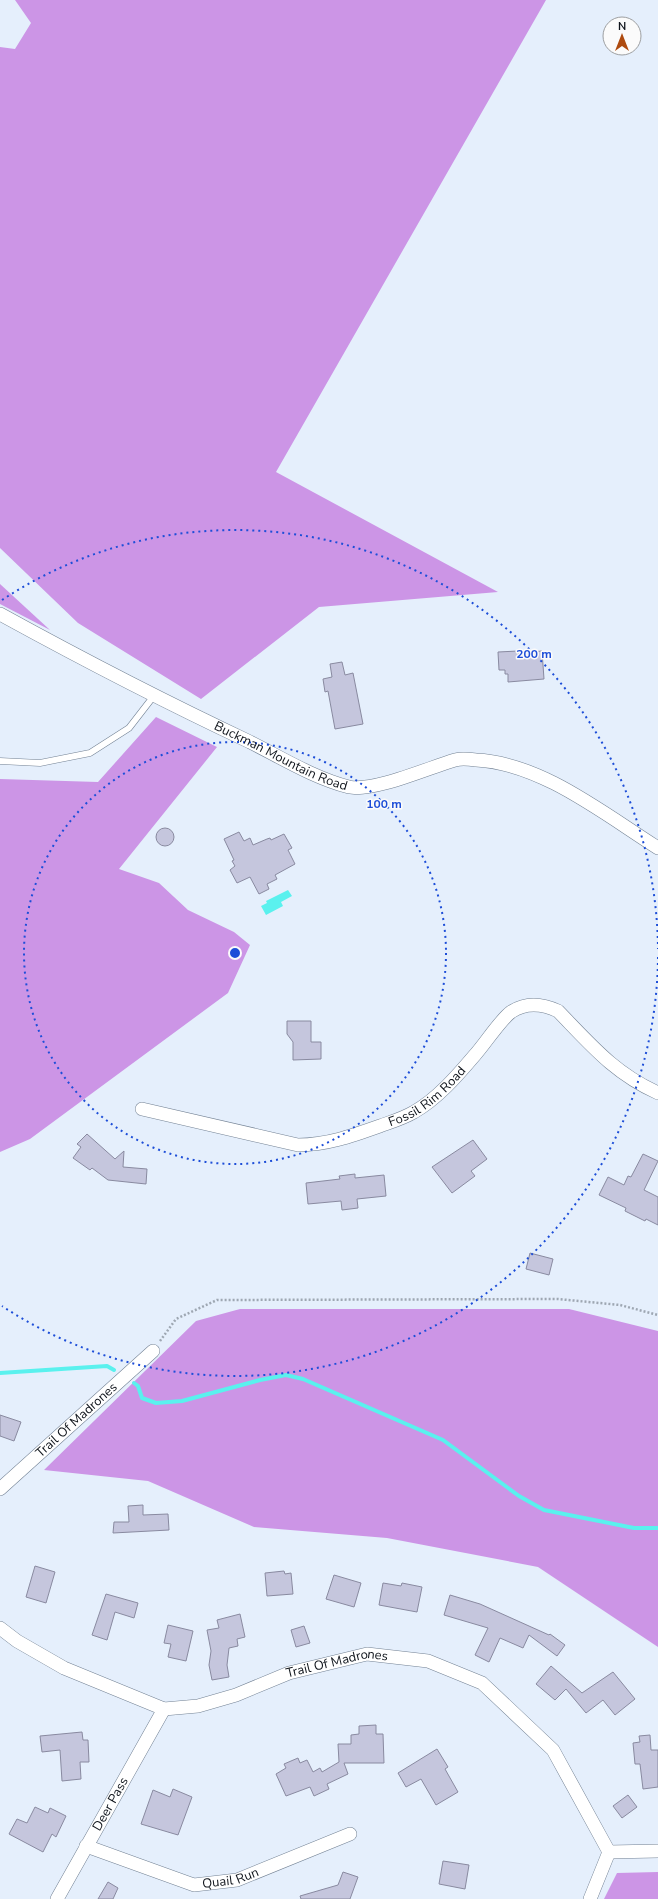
<svg xmlns="http://www.w3.org/2000/svg" width="658" height="1899" viewBox="0 0 658 1899" font-family="'Nunito Sans',sans-serif">
<rect width="100%" height="100%" fill="#e5effc"/>
<!-- forest -->
<g fill="#cc95e6">
<polygon points="15,0 546,0 276,472 498,592 319,607 201,699 78,623 0,548 0,47 15,49 31,23"/>
<polygon points="0,584 50,630 0,604"/>
<polygon points="156,717 217,747 119,869 159,883 188,910 234,932 250,945 228,993 30,1139 0,1152 0,779 98,782"/>
<polygon points="240,1309 569,1309 658,1331 658,1647 538,1567 387,1538 254,1527 148,1481 44,1470 196,1321"/>
<polygon points="658,1872 658,1899 604,1899 617,1873"/>
</g>
<!-- water -->
<polygon fill="#5af1ee" points="288,890 292,896 281,902 283,906 266,915 261,906 267,903 266,901"/>
<g fill="none" stroke-linecap="round" stroke-linejoin="round">
<!-- stream -->
<g stroke="#5af1ee" stroke-width="4">
<polyline points="0,1373 107,1366 114,1370"/>
<polyline points="134,1383 138,1386 142,1398 156,1403 182,1401 260,1380 286,1375 303,1379 443,1440 519,1496 544,1510 634,1528 658,1528"/>
</g>
</g>
<!-- building -->
<g fill="#c5c6dd" stroke="#898aa0">
<polygon points="518,651 518,653 542,651 544,679 508,682 508,674 505,674 505,670 499,670 498,652"/>
<polygon points="342,662 345,675 353,673 363,724 335,729 328,691 325,692 323,679 332,677 330,664"/>
<circle cx="165" cy="837" r="9"/>
<polygon points="239,832 244,841 250,838 253,845 267,839 270,838 271,840 284,834 292,848 288,850 295,864 275,875 277,879 267,884 269,889 259,894 250,877 237,883 230,870 235,866 232,861 234,860 224,839"/>
<polygon points="287,1021 311,1021 311,1042 321,1042 321,1059 293,1060 293,1042 287,1034"/>
<polygon points="87,1134 115,1159 124,1151 123,1167 147,1169 146,1184 108,1180 92,1168 90,1170 73,1158 81,1147 77,1144"/>
<polygon points="473,1140 487,1159 471,1171 475,1176 452,1193 432,1167"/>
<polygon points="643,1154 658,1161 644,1190 658,1197 658,1225 646,1219 645,1221 625,1211 626,1208 599,1195 608,1177 624,1185 628,1176 631,1177"/>
<polygon points="355,1174 355,1178 384,1175 386,1196 357,1199 358,1208 342,1210 341,1201 308,1204 306,1183 340,1179 339,1176"/>
<polygon points="530,1253 553,1259 549,1275 526,1269"/>
<polygon points="0,1415 21,1422 14,1441 0,1436"/>
<polygon points="143,1505 143,1515 168,1514 169,1530 113,1533 114,1522 129,1522 128,1506"/>
<polygon points="35,1566 55,1572 46,1603 26,1597"/>
<polygon points="284,1571 285,1574 291,1573 293,1594 267,1596 265,1573"/>
<polygon points="334,1575 361,1583 354,1607 326,1599"/>
<polygon points="383,1583 401,1586 402,1583 422,1587 417,1612 379,1605"/>
<polygon points="106,1594 138,1603 134,1618 115,1612 107,1640 92,1635"/>
<polygon points="450,1595 480,1604 549,1635 550,1634 565,1645 557,1656 529,1635 523,1648 500,1638 489,1662 475,1655 488,1628 444,1615"/>
<polygon points="240,1614 245,1637 237,1639 238,1646 229,1648 227,1665 229,1677 212,1680 209,1665 211,1651 207,1630 219,1628 217,1620"/>
<polygon points="168,1625 193,1631 186,1661 168,1657 171,1644 164,1643"/>
<polygon points="304,1626 310,1643 296,1647 291,1630"/>
<polygon points="551,1666 582,1693 613,1672 635,1699 615,1715 603,1700 586,1713 566,1689 555,1700 536,1684"/>
<polygon points="376,1725 376,1734 383,1734 384,1763 344,1763 348,1774 327,1784 329,1789 314,1796 310,1787 286,1796 276,1774 286,1768 284,1764 298,1758 300,1763 307,1760 313,1772 320,1768 322,1772 339,1762 338,1744 351,1744 351,1735 359,1734 359,1726"/>
<polygon points="82,1732 83,1740 88,1740 89,1762 80,1762 81,1779 62,1781 60,1750 42,1752 40,1736"/>
<polygon points="650,1735 651,1750 658,1750 658,1787 643,1789 640,1764 635,1764 633,1743 640,1742 639,1736"/>
<polygon points="437,1749 448,1767 445,1769 458,1792 436,1805 421,1779 406,1787 398,1773"/>
<polygon points="173,1789 192,1797 178,1835 141,1824 153,1790 170,1797"/>
<polygon points="628,1795 637,1807 622,1818 613,1806"/>
<polygon points="35,1807 48,1813 50,1808 66,1816 56,1837 52,1834 43,1852 9,1834 17,1819 27,1823"/>
<polygon points="443,1861 469,1865 465,1889 439,1884"/>
<polygon points="343,1872 358,1877 350,1899 301,1899 300,1896 338,1885"/>
<polygon points="108,1882 118,1888 113,1899 98,1899"/>
</g>
<g fill="none" stroke-linecap="round" stroke-linejoin="round">
<defs>
<polyline id="lane" points="0,761 40,763 90,753 129,728 153,697"/>
<g id="street">
<path id="s1" d="M0,614c82,45 165,88 250,128 32,16 64,36 99,45 25,5 79,-19 106,-27 7,-2 14,-1 21,0 65,3 128,54 182,88"/>
<path id="s2" d="M142,1109l156,36c29,0 54,-9 82,-19 11,-4 24,-8 34,-14 23,-13 43,-36 60,-56 11,-12 26,-36 37,-44 15,-10 32,-8 47,-1 33,34 56,62 100,82"/>
<path id="s3" d="M0,1489l153,-138"/>
<path id="s4" d="M0,1628l17,13 47,27 100,41 34,-3 38,-11 53,-22 78,-19 61,7 54,22 71,67 56,102"/>
<path id="s5" d="M86,1846l108,39 43,-5 113,-46"/>
<polyline points="609,1852 658,1851"/>
<path id="s6" d="M57,1899l107,-190"/>
<polyline points="590,1899 609,1852"/>
</g>
</defs>
<!-- lane casing -->
<use href="#lane" stroke="#738294" stroke-width="7"/>
<!-- street casing -->
<use href="#street" stroke="#738294" stroke-width="14"/>
<!-- path -->
<polyline stroke="#9ea7b2" stroke-width="2.5" stroke-dasharray="2 2" stroke-linecap="butt" points="160,1341 176,1319 217,1300 558,1299 620,1305 658,1315"/>
<!-- lane -->
<use href="#lane" stroke="#fff" stroke-width="6"/>
<!-- street -->
<use href="#street" stroke="#fff" stroke-width="13"/>
</g>
<!-- distance rings -->
<g fill="none" stroke="#1d4ed8" stroke-width="2" stroke-dasharray="2 4">
<circle cx="235" cy="953" r="211"/>
<path d="M658 957A423 423 0 0 1 2 1306M2 600A423 423 0 0 1 658 949"/>
</g>
<g text-anchor="middle" dominant-baseline="central" stroke-width="3" stroke-linejoin="round" paint-order="stroke">
<!-- street labels -->
<g font-size="13" fill="#0f141b" stroke="#fbfbfb">
<text stroke="none"><textPath href="#s1" startOffset="315">Buckman Mountain Road</textPath></text>
<text stroke="none"><textPath href="#s2" startOffset="301">Fossil Rim Road</textPath></text>
<text stroke="none"><textPath href="#s3" startOffset="103">Trail Of Madrones</textPath></text>
<text stroke="none"><textPath href="#s4" startOffset="364">Trail Of Madrones</textPath></text>
<text stroke="none"><textPath href="#s6" startOffset="109">Deer Pass</textPath></text>
<text stroke="none"><textPath href="#s5" startOffset="152">Quail Run</textPath></text>
</g>
</g>
<circle cx="235" cy="953" r="6" fill="#1d4ed8" stroke="#fbfbfb" stroke-width="2"/>
<g font-size="12" text-anchor="middle" font-weight="bold" fill="#1d4ed8" stroke="#fbfbfb" stroke-width="3" stroke-linejoin="round" paint-order="stroke">
<text x="534" y="658">200 m</text>
<text x="384" y="808">100 m</text>
</g>
<!-- north arrow -->
<g transform="translate(622 36)"><circle r="19" fill="#fbfbfb" stroke="#9d9fa1"/>
<path d="M0-3L7 15L0 10L-7 15Z" fill="#ae4b10"/>
<text y="-6" font-size="11" font-weight="bold" text-anchor="middle" fill="#0f141b">N</text>
</g>
</svg>
